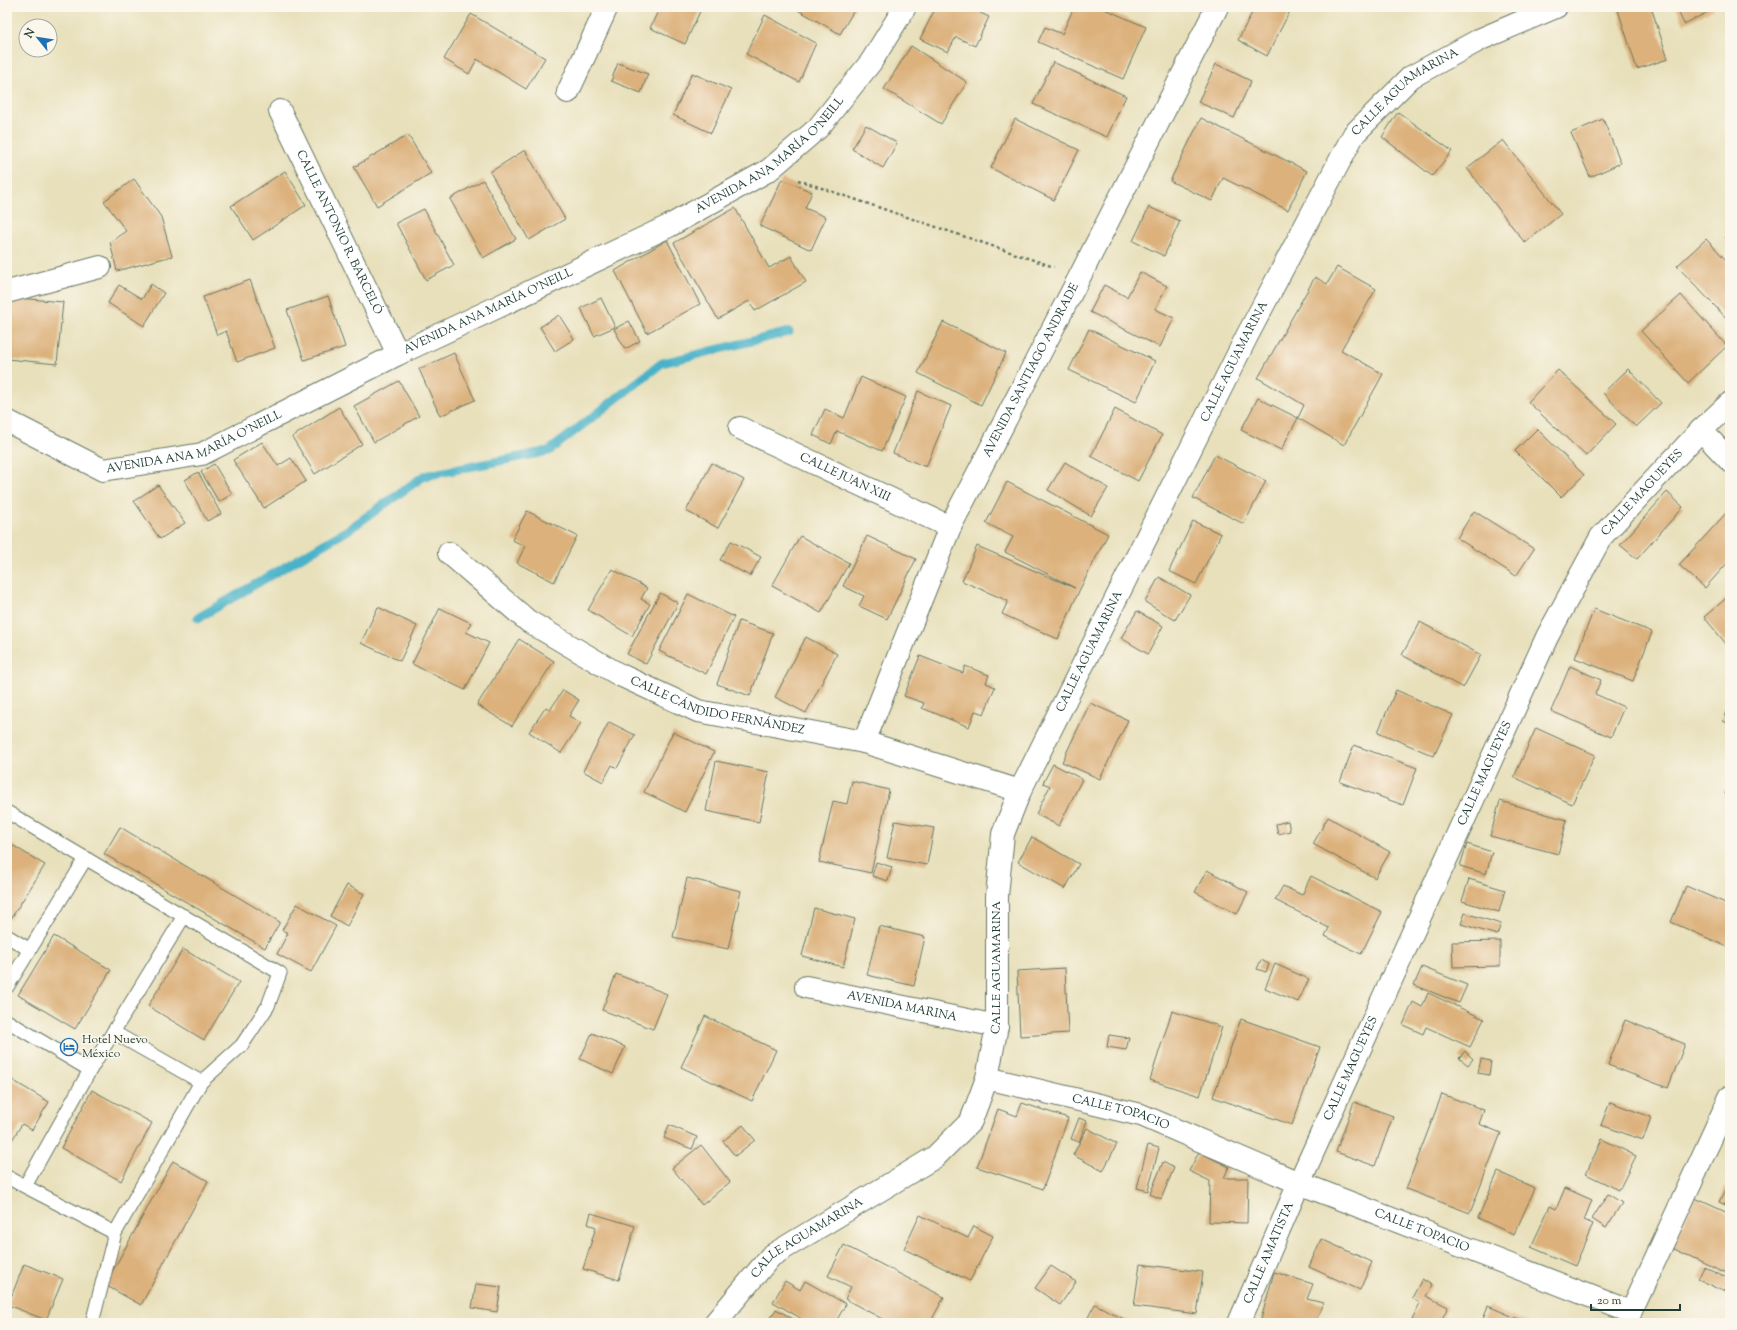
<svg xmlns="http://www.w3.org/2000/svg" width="1737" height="1330" viewBox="0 0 1737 1330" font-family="'Sorts Mill Goudy',serif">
<rect width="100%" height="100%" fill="#fbf7ec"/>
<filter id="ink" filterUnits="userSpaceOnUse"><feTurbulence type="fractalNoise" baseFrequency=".025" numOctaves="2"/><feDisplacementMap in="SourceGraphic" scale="8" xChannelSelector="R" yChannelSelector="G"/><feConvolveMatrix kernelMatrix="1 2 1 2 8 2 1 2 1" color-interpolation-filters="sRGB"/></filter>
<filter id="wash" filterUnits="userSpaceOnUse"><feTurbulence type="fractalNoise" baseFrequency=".012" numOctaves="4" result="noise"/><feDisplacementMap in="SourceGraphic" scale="16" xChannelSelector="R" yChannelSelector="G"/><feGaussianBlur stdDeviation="0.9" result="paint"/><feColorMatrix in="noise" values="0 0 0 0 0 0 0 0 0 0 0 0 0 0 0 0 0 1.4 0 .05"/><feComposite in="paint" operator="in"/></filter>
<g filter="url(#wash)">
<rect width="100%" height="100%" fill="#e8e0bb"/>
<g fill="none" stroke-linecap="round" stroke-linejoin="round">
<!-- stream -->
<polyline stroke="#49b2c8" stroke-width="9" points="198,618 348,530 424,476 549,451 662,363 789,332"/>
</g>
<g id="blocks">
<!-- building -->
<g fill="#dcb17c">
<polygon points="655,7 702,7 685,44 650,28 659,9"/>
<polygon points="793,7 856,7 840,34"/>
<polygon points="936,7 968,7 989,17 975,46 956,37 948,52 920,39"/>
<polygon points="1074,7 1100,7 1146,27 1123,79 1038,42 1045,27 1062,34"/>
<polygon points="1255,7 1292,7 1267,56 1238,40"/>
<polygon points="1617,7 1651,7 1668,59 1637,69"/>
<polygon points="1676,7 1713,7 1714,9 1684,24"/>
<polygon points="471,14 545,58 526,89 477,59 469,74 444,59"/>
<polygon points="765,15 816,43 799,82 746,54"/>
<polygon points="911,46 967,82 941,124 884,89"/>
<polygon points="1053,62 1126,96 1107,137 1033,104"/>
<polygon points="618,63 648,74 641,93 611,81"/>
<polygon points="1216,64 1251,81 1234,118 1198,102"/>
<polygon points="692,73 731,90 711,133 673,115"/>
<polygon points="1398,112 1452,151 1432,176 1382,137"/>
<polygon points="1201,118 1307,171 1288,210 1223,178 1212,201 1170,181"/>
<polygon points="1015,119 1079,150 1054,200 991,168"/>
<polygon points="1603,119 1621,163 1590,177 1571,133"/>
<polygon points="866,125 897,143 883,168 852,149"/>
<polygon points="408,135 431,173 377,206 354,167"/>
<polygon points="1503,140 1561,214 1525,243 1467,168"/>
<polygon points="525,150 565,219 529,240 490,172"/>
<polygon points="285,171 306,205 253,240 231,206"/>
<polygon points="134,179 161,217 172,256 117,271 110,242 126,231 104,201"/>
<polygon points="782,179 812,192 805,208 826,217 811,250 760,226"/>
<polygon points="483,180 516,239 483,258 450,199"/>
<polygon points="1149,207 1180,221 1164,256 1133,241"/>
<polygon points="735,208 769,268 791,256 806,282 755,311 749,301 718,319 674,243"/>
<polygon points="424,209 454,265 426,280 396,223"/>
<polygon points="1730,233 1730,243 1725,238"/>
<polygon points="1706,239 1730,264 1730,322 1677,266"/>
<polygon points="667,240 700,304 647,333 615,271"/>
<polygon points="1337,267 1376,289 1341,350 1383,374 1344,445 1298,418 1281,450 1241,430 1258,398 1298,418 1304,405 1258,378 1315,277 1327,284"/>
<polygon points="1140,272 1167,286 1155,309 1174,318 1160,347 1090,312 1104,285 1127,297"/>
<polygon points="250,280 275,348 237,362 226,331 217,335 203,297"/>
<polygon points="151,284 164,293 144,326 108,303 119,285 142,299"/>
<polygon points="1681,295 1727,346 1688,383 1641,331"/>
<polygon points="328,296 345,347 304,360 287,310"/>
<polygon points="7,297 63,302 57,364 7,359"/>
<polygon points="601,298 615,327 594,336 581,308"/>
<polygon points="559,315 574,339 555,351 540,327"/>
<polygon points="629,321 640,341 625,349 614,329"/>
<polygon points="943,322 1006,353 981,405 918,373"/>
<polygon points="1089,329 1155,361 1136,402 1069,370"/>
<polygon points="454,353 475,400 440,416 419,369"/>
<polygon points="1628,369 1661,403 1636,427 1603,393"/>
<polygon points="1558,370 1616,424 1586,456 1528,402"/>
<polygon points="861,377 906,397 882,451 837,431 831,444 813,435 825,409 844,418"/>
<polygon points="399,381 419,416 374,442 354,406"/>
<polygon points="918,391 951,406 926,467 893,453"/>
<polygon points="339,407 362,444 315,474 292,437"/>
<polygon points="1115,409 1162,435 1138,481 1091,456"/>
<polygon points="1537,429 1584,475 1561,497 1515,451"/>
<polygon points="262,442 278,466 291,458 306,481 264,508 233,460"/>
<polygon points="1215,455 1266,481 1244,524 1193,498"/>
<polygon points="1065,462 1108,488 1091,516 1048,490"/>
<polygon points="712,463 744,480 718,528 686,511"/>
<polygon points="214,464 232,494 219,502 201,472"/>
<polygon points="198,472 221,514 207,521 185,480"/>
<polygon points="1007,482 1108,534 1079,591 1058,639 1002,614 1008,601 962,581 977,546 1075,588 1005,552 1013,537 986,523"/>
<polygon points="158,485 185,523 160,539 134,501"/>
<polygon points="1667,492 1683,507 1637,559 1620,545"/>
<polygon points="527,511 577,536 554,582 517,563 525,546 512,540"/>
<polygon points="1474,511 1534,549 1516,576 1457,538"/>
<polygon points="1727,512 1730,515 1730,560 1705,588 1679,565"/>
<polygon points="1193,521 1221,534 1196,584 1169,571"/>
<polygon points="800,536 849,563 821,613 772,586"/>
<polygon points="867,536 916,559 887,619 859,606 864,596 843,586"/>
<polygon points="731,541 761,557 750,576 720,560"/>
<polygon points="612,569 647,588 641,599 650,604 632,636 588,610"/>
<polygon points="1159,577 1190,595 1175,620 1145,602"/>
<polygon points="660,593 678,603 646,664 627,654"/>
<polygon points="688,594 734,617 706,674 659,651"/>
<polygon points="1730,595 1730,642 1727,645 1704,617"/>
<polygon points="378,607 417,626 400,661 361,643"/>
<polygon points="440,608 471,623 466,632 489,643 465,690 412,664"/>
<polygon points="1594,609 1652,632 1633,681 1575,658"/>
<polygon points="1137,611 1163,626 1148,654 1121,638"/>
<polygon points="739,621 773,633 750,696 717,684"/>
<polygon points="1420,622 1481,655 1463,688 1402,655"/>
<polygon points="806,637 837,654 806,713 775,697"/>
<polygon points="519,639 554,661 512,726 477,705"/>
<polygon points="920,656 963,673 965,666 989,675 986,683 995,687 984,714 975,711 969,727 922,708 924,703 904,696"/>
<polygon points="1570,666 1601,680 1595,694 1624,707 1611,737 1551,711"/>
<polygon points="563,690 579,700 569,716 581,723 561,753 529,732 546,707 550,710"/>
<polygon points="1396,690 1453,715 1434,756 1378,732"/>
<polygon points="1090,703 1128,720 1100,779 1062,762"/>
<polygon points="1730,705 1730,724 1723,721"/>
<polygon points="609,722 635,735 617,768 612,765 603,782 583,771"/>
<polygon points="1536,728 1595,755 1572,804 1514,777"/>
<polygon points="673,732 714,752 685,812 644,792"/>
<polygon points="1354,745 1417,768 1403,805 1340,782"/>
<polygon points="716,761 769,772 759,822 706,811"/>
<polygon points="1053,764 1082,779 1059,826 1036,814 1050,786 1043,783"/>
<polygon points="852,781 889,790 871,873 819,862 833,801 847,804"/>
<polygon points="1730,783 1730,796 1725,794"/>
<polygon points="1500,801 1567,820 1558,854 1490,836"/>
<polygon points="1328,817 1390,852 1375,878 1313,844"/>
<polygon points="895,821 934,828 927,865 887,858"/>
<polygon points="1288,821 1290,831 1278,834 1276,824"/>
<polygon points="120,827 280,922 265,948 104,854"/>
<polygon points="1032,837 1079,864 1065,889 1018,862"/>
<polygon points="7,842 45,865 10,920 7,919"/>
<polygon points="1730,843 1730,854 1726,852"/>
<polygon points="1467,844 1492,852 1486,874 1460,866"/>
<polygon points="876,862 892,867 888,881 872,876"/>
<polygon points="1207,870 1248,892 1237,914 1195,892"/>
<polygon points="1311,876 1382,912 1361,954 1325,936 1329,928 1275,900 1283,886 1302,895"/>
<polygon points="687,878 741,891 728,949 673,937"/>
<polygon points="1469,879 1505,890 1499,912 1462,901"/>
<polygon points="347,885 364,894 347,926 330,916"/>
<polygon points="1686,886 1730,905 1730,948 1671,922"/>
<polygon points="297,904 336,926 311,972 277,954 288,933 282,930"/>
<polygon points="814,908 855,919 843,967 802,956"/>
<polygon points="1465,913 1501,924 1497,935 1461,924"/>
<polygon points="879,926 925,937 914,986 867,975"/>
<polygon points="54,936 111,970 75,1029 18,995"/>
<polygon points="1500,941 1500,966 1453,967 1452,942"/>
<polygon points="183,949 239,982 204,1040 148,1006"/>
<polygon points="1261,960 1269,964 1266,972 1257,969"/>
<polygon points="1275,964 1309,979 1298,1002 1265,988"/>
<polygon points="1422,967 1467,985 1459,1003 1414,985"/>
<polygon points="1065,968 1068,1033 1020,1036 1017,971"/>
<polygon points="616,974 667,994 653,1029 602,1010"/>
<polygon points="1428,993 1484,1019 1470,1047 1426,1027 1423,1034 1403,1025 1413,1002 1422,1007"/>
<polygon points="1172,1011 1222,1027 1200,1096 1150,1080"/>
<polygon points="705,1016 776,1050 752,1101 681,1067"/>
<polygon points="1241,1019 1320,1047 1292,1125 1213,1097"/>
<polygon points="1625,1020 1685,1044 1668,1088 1608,1065"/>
<polygon points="592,1033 625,1047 613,1074 580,1059"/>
<polygon points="1109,1035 1129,1038 1126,1050 1107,1047"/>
<polygon points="1465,1051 1473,1059 1468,1065 1459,1058"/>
<polygon points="1481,1059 1491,1061 1489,1075 1478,1073"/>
<polygon points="7,1077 49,1102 32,1130 22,1124 7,1148"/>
<polygon points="92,1090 152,1123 121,1181 61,1148"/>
<polygon points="1442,1094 1484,1110 1479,1124 1501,1133 1470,1213 1406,1189"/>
<polygon points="1354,1102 1393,1116 1375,1166 1336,1152"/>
<polygon points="1610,1102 1651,1117 1643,1140 1601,1125"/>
<polygon points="1022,1103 1068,1118 1043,1189 977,1167 998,1109 1017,1116"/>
<polygon points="1079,1118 1087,1121 1079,1142 1071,1139"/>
<polygon points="669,1125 697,1137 692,1149 664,1138"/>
<polygon points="743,1125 755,1140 735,1156 723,1141"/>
<polygon points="1087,1128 1117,1144 1103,1171 1073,1155"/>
<polygon points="1602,1139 1636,1156 1619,1190 1586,1174"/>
<polygon points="701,1145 730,1182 702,1205 672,1168"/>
<polygon points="1148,1145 1159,1148 1148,1191 1137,1188"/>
<polygon points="1199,1152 1229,1167 1224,1178 1248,1178 1247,1223 1209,1222 1210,1181 1189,1171"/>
<polygon points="173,1161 208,1181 141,1305 105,1285"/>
<polygon points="1163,1162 1174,1168 1161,1199 1150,1194"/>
<polygon points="1498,1172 1535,1188 1514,1235 1478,1218"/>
<polygon points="1730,1179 1730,1207 1719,1202"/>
<polygon points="1565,1188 1592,1200 1584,1220 1593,1224 1575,1266 1531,1247 1550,1206 1556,1209"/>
<polygon points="1608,1194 1622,1203 1606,1228 1592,1219"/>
<polygon points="1695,1198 1730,1214 1730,1275 1672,1248"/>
<polygon points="591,1213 635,1226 619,1280 583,1269 596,1227 588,1224"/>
<polygon points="920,1215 968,1238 974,1226 993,1236 970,1281 904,1249"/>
<polygon points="1321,1239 1372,1262 1360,1290 1309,1267"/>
<polygon points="844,1245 944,1297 930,1323 890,1323 845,1299 851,1287 828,1276"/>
<polygon points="24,1264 63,1279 46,1320 8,1305"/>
<polygon points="1140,1264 1203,1272 1197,1314 1134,1306"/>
<polygon points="1051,1266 1076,1282 1060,1305 1035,1288"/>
<polygon points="1704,1267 1730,1279 1730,1294 1698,1279"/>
<polygon points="1274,1272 1313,1284 1307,1299 1323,1303 1315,1323 1260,1323"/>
<polygon points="1422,1279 1432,1285 1426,1296 1448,1307 1440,1323 1421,1323 1412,1319 1420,1303 1412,1298"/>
<polygon points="785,1281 800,1290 805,1281 846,1304 835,1323 809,1323 773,1302"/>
<polygon points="476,1284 501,1287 497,1312 472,1308"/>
<polygon points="1095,1304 1131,1323 1085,1323"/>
<polygon points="1488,1306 1528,1323 1481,1323"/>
<polygon points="776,1309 800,1323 768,1323"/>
</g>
</g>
</g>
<g filter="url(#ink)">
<use href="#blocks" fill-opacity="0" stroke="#657663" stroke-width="1"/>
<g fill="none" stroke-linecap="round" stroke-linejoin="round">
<defs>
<g id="service">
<polyline points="7,812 280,973 268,1006 242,1045 201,1082 115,1233 92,1323"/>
<polyline points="7,936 30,950"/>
<polyline points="7,987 86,858"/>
<polyline points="7,1021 90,1070 25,1186"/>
<polyline points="113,1032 201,1082"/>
<polyline points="90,1070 184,916"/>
<polyline points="7,1177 115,1233"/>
</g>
<g id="minor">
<polyline points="568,92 607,7"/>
<path id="s1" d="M280,111l118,243"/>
<polyline points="7,292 100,267"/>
<path id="s2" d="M7,421l96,49 99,-16 196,-100 271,-128 100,-56 49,-42 53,-66 34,-55"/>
<path id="s3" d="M740,428l210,99"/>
<polyline points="1701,430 1730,461"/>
<path id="s4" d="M449,553l79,68 90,53 80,37 166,31 156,49"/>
<path id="s5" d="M864,742l86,-215 130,-251 137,-269"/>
<path id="s6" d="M806,987l191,39"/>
<path id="s7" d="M987,1078l154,37 158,68 332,129 99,-215"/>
<path id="s8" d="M1239,1323l60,-140 248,-546 54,-100 100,-107 29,-27"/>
</g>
<g id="tertiary">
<path id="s9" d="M715,1323l56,-67 164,-99 36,-36 16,-43 10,-52v-130l6,-62 17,-43 228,-457 106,-200 57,-57 70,-38 75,-32"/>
</g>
</defs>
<!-- service casing -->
<use href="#service" stroke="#657663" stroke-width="15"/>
<!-- minor casing -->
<use href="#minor" stroke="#657663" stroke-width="24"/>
<!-- tertiary casing -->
<use href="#tertiary" stroke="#657663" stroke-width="24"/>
<!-- path -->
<polyline stroke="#657663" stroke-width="2.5" stroke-dasharray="3 3" stroke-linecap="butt" points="798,180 1054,267"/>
<!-- service -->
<use href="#service" stroke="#fff" stroke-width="13"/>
<!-- minor -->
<use href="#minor" stroke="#fff" stroke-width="22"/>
<!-- tertiary -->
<use href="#tertiary" stroke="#fff" stroke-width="22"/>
</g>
</g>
<!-- icons -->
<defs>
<symbol id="hotel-ring" viewBox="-11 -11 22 22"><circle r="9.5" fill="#fbf7ec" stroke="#1f6fb2" stroke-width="1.5"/><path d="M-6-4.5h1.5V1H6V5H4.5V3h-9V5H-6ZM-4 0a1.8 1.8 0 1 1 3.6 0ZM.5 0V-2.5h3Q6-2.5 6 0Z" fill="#1f6fb2"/></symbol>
</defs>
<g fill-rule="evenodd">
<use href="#hotel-ring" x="59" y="1037" width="20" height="20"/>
</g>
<g text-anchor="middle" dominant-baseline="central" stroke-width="3" stroke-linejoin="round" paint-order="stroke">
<!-- street labels -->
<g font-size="12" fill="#1f3d34" stroke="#fbf7ec">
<text stroke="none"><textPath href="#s9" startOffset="1471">CALLE AGUAMARINA</textPath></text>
<text stroke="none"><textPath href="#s2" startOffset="852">AVENIDA ANA MARÍA O'NEILL</textPath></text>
<text stroke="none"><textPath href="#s1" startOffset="135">CALLE ANTONIO R. BARCELÓ</textPath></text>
<text stroke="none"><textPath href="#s2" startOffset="528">AVENIDA ANA MARÍA O'NEILL</textPath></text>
<text stroke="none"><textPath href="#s9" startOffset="1147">CALLE AGUAMARINA</textPath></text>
<text stroke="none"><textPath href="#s5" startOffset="408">AVENIDA SANTIAGO ANDRADE</textPath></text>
<text stroke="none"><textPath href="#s2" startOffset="204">AVENIDA ANA MARÍA O'NEILL</textPath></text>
<text stroke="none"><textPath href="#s3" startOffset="116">CALLE JUAN XIII</textPath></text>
<text stroke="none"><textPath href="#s8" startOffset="926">CALLE MAGUEYES</textPath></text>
<text stroke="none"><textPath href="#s9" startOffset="823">CALLE AGUAMARINA</textPath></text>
<text stroke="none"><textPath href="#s4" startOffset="314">CALLE CÁNDIDO FERNÁNDEZ</textPath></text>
<text stroke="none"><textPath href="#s8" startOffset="602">CALLE MAGUEYES</textPath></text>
<text stroke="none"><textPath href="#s9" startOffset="487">CALLE AGUAMARINA</textPath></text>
<text stroke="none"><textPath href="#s6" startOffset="98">AVENIDA MARINA</textPath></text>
<text stroke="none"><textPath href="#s8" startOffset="278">CALLE MAGUEYES</textPath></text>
<text stroke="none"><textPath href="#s7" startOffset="138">CALLE TOPACIO</textPath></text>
<text stroke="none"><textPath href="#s7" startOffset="462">CALLE TOPACIO</textPath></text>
<text stroke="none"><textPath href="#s9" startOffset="127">CALLE AGUAMARINA</textPath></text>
<text stroke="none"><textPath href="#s8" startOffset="76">CALLE AMATISTA</textPath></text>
</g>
<!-- poi labels -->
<g font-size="12" fill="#1f3d34" stroke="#fbf7ec" text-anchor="start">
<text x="82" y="1040">Hotel Nuevo<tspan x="82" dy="14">México</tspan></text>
</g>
</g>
<!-- margin -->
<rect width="1737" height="1330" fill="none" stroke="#fbf7ec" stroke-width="24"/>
<!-- north arrow -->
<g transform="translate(38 38) rotate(300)"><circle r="19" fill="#fbf7ec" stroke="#a3ada2"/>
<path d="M0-3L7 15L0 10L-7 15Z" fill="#1f6fb2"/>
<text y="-6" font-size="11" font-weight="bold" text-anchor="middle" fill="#1f3d34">N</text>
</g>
<!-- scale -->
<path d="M1591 1304v6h89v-6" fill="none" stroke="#1f3d34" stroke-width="2"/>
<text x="1597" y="1304" font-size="12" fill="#1f3d34" stroke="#fbf7ec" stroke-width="3" paint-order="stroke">20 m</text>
</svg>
